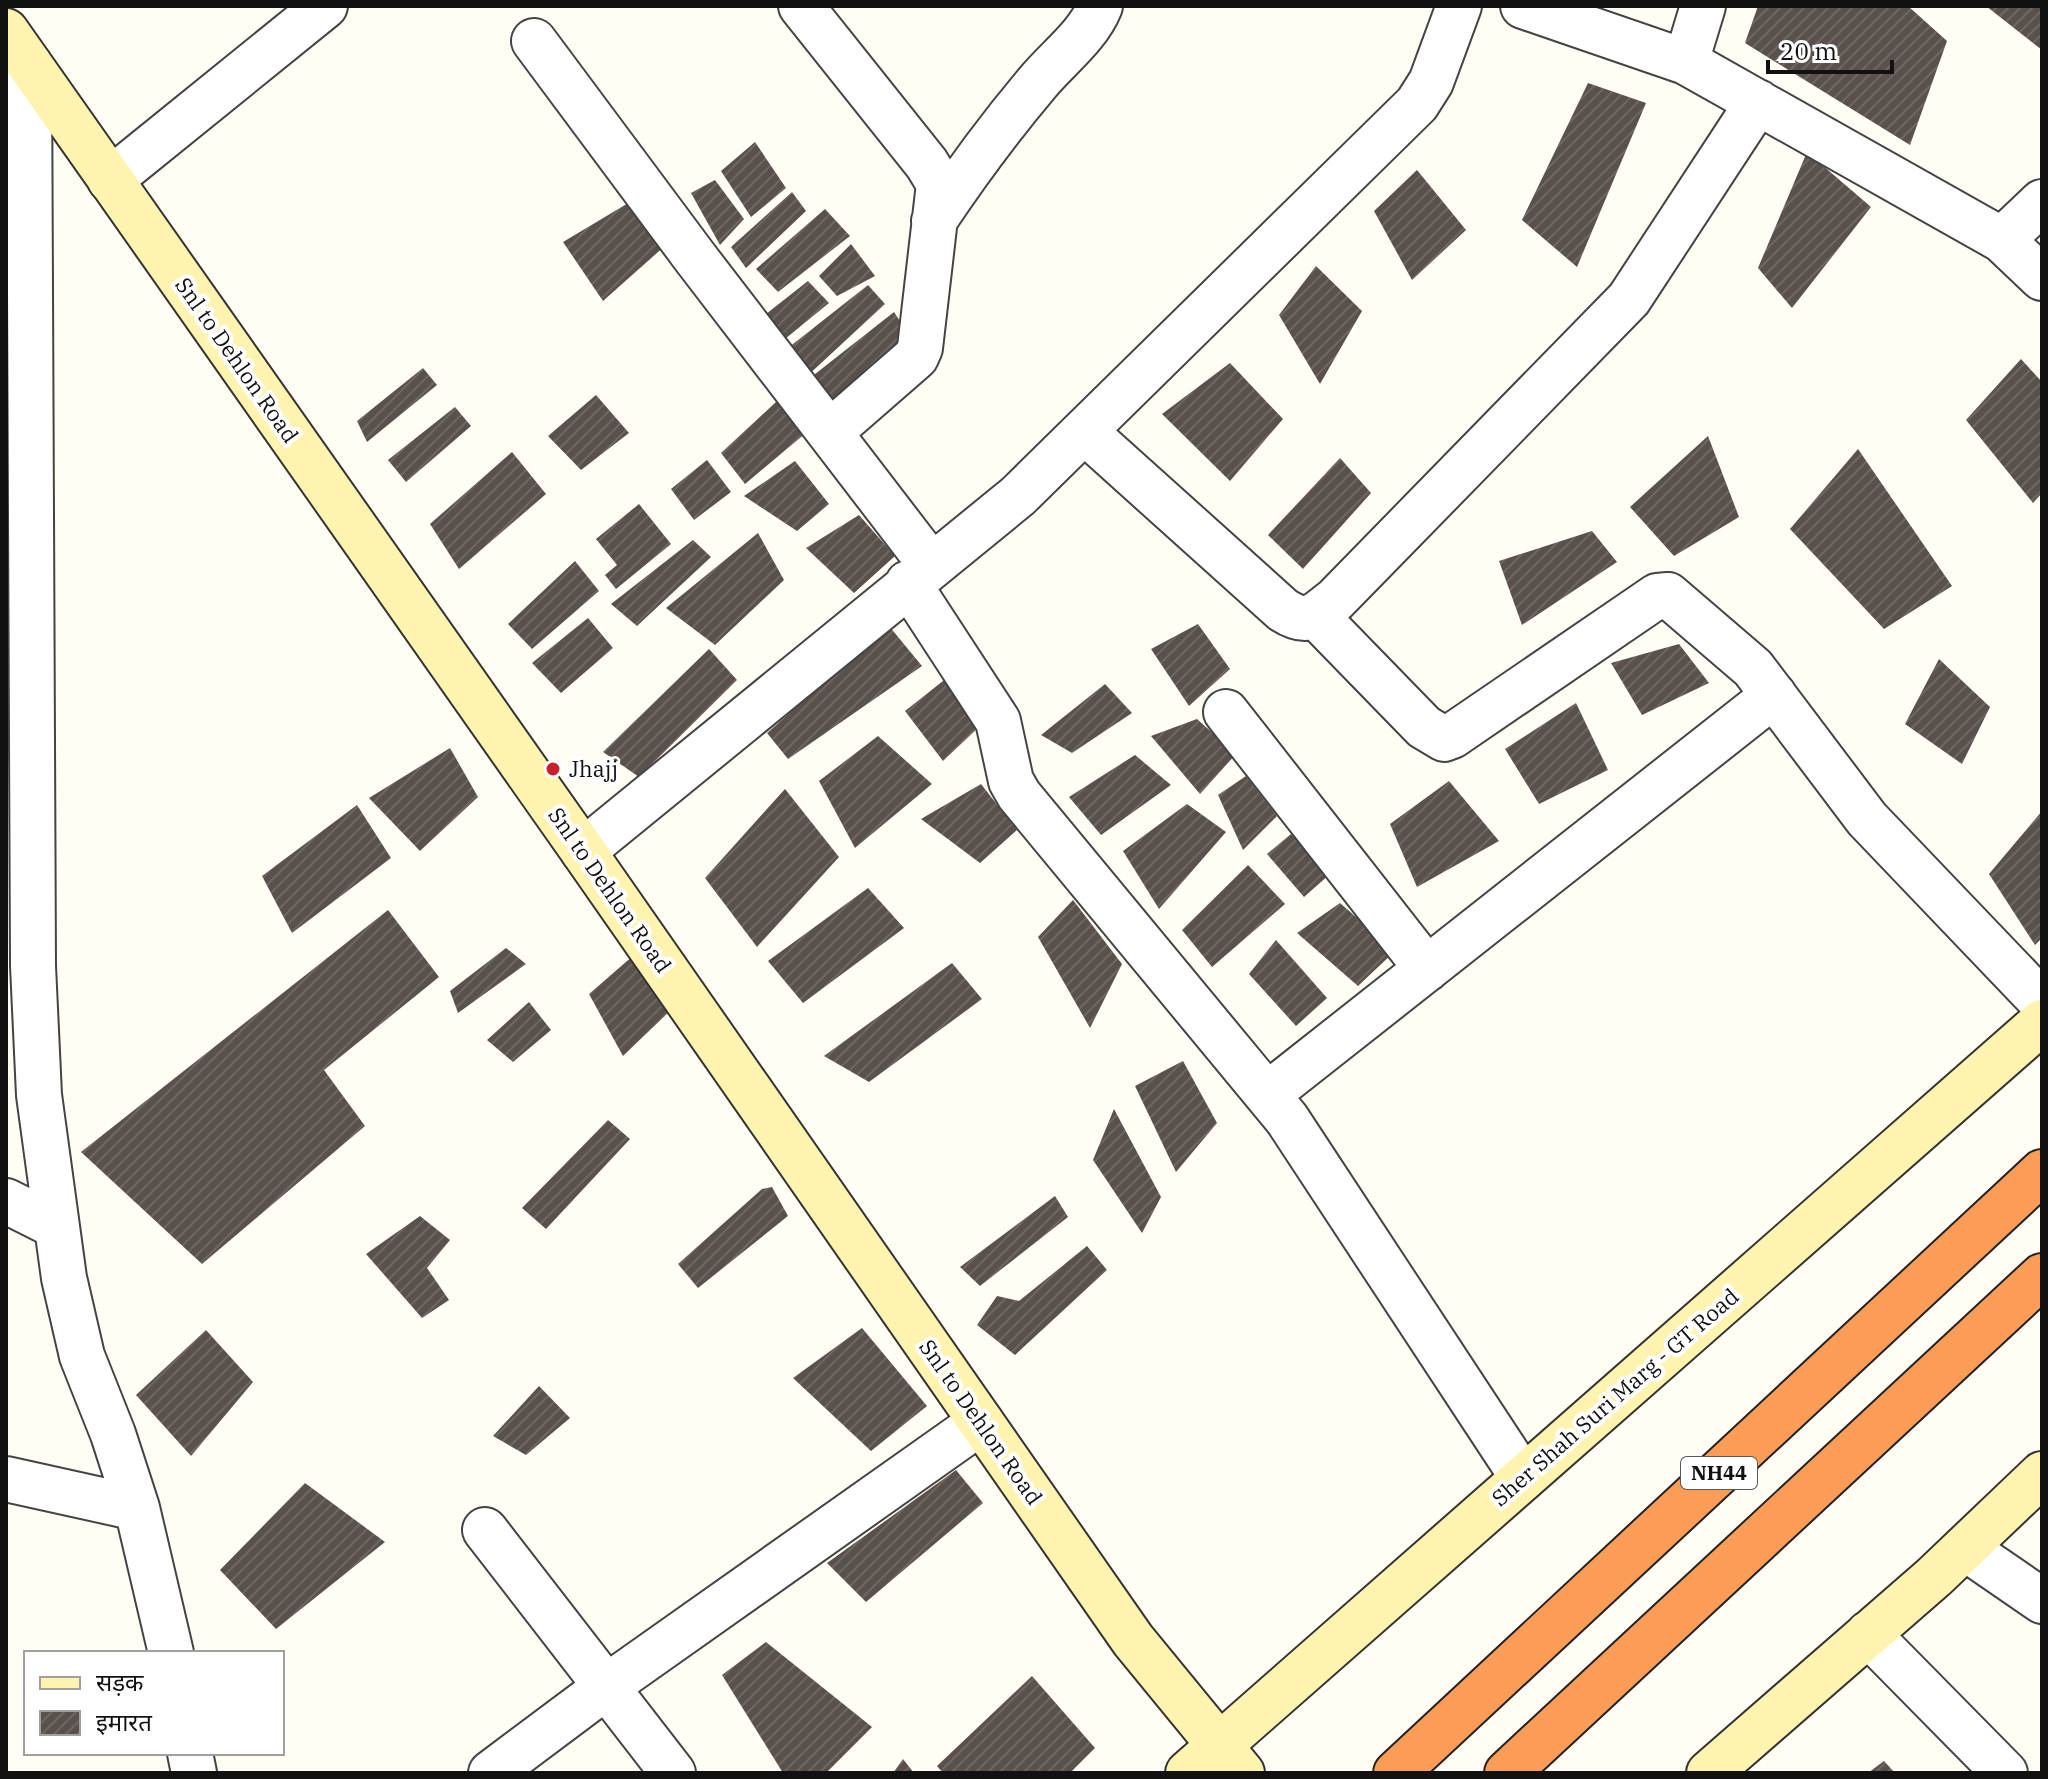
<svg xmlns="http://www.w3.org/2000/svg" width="2048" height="1779" font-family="'IBM Plex Serif','Noto Sans Devanagari',serif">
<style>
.building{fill:url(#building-hatch)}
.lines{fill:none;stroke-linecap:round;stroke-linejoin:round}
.street-casing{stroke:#444;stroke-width:48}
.secondary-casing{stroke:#333;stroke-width:48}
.highway-casing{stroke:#222;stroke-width:48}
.street{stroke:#fff;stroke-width:44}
.secondary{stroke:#fff4af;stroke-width:44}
.highway{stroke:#fb9d57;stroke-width:44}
.poi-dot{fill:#c9202d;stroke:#fff;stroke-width:3}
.labels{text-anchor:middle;stroke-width:8;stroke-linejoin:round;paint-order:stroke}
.shield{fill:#fff;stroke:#585858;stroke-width:2}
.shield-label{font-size:20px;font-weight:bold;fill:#111}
.street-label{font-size:22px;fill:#111;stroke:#fff}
.poi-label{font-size:22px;fill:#111;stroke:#fff;text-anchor:start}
</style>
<defs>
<pattern id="building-hatch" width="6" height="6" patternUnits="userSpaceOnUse" patternTransform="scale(2)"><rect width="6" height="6" fill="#5a514c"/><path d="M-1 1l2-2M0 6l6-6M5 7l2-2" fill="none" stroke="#6d6662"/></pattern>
</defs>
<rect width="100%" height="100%" fill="#fffdf4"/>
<path class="building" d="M 1758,6 L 1908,6 L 1947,41 L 1910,145 L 1745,43 Z
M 1986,6 L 2042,6 L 2042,50 Z
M 1588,83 L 1646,103 L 1577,267 L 1522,220 Z
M 755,142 L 786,188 L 751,217 L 721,171 Z
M 1807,152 L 1871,207 L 1792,308 L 1758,268 Z
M 1417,170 L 1466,230 L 1412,280 L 1374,211 Z
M 715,180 L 744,219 L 720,245 L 691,193 Z
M 792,192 L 806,211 L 746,268 L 731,247 Z
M 635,199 L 667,244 L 603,301 L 563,242 Z
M 825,209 L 850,236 L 778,292 L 756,269 Z
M 851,244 L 875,276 L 837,296 L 819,276 Z
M 1316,266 L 1362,311 L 1320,384 L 1279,315 Z
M 808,281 L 829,303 L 785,339 L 766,314 Z
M 868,285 L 885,304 L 805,378 L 788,348 Z
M 894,312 L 911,338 L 836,406 L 810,378 Z
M 2021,359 L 2042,382 L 2042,493 L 2033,503 L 1966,420 Z
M 1230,363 L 1283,419 L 1230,481 L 1162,414 Z
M 423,368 L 437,385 L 367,442 L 357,421 Z
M 790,389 L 813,427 L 745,484 L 721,453 Z
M 596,395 L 629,433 L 581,470 L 548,436 Z
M 455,407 L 471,426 L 406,482 L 388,460 Z
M 1708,436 L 1739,517 L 1674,556 L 1630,507 Z
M 1858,449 L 1952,586 L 1884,629 L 1790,529 Z
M 512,452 L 546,494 L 459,569 L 430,524 Z
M 1340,458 L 1371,493 L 1303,569 L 1268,535 Z
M 707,460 L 731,492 L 694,520 L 671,489 Z
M 795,461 L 829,504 L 797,531 L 744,496 Z
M 639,504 L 671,544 L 616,589 L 605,575 L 617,565 L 596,539 Z
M 859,515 L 895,556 L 854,593 L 806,548 Z
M 1592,531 L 1617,562 L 1522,625 L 1499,561 Z
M 758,533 L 784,580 L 715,645 L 666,608 Z
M 693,540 L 711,557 L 637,626 L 611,604 Z
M 575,561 L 599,591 L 532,649 L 508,624 Z
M 588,618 L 613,648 L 561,693 L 532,663 Z
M 1198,624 L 1230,669 L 1189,706 L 1151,649 Z
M 889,626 L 922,666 L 788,759 L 767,733 Z
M 1679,644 L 1709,683 L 1642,715 L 1611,663 Z
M 709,649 L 737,680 L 639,777 L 603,752 Z
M 1939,659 L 1990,707 L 1962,764 L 1905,724 Z
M 948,677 L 980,726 L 943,761 L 905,711 Z
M 1105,684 L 1132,713 L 1072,753 L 1041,735 Z
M 1576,703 L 1608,770 L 1539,804 L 1505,749 Z
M 1197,719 L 1236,754 L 1200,794 L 1151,736 Z
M 878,736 L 932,784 L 855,848 L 819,781 Z
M 450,748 L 478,797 L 420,851 L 369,798 Z
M 1135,755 L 1171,785 L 1101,835 L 1069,797 Z
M 1246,776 L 1277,816 L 1243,850 L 1218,795 Z
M 1449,781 L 1499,841 L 1417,887 L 1390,824 Z
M 981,784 L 1017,830 L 980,863 L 921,819 Z
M 785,789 L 839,857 L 757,947 L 705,878 Z
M 1187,804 L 1226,832 L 1159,909 L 1123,851 Z
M 357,805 L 391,858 L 292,933 L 262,876 Z
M 2042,811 L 2042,938 L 2035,945 L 1989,874 Z
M 1291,834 L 1330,874 L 1304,897 L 1267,854 Z
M 1248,865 L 1285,904 L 1212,967 L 1182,930 Z
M 868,888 L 904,928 L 803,1003 L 768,961 Z
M 1073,900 L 1122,964 L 1090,1028 L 1038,937 Z
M 1340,903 L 1395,951 L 1358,986 L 1297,933 Z
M 388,910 L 439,977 L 324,1070 L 365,1126 L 202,1264 L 81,1152 Z
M 1276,940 L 1327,998 L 1296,1026 L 1249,974 Z
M 506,948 L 526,964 L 458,1013 L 450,991 Z
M 634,955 L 670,1011 L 623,1056 L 589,994 Z
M 952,963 L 982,999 L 869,1082 L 824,1056 Z
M 529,1002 L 551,1030 L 513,1062 L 487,1040 Z
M 1183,1061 L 1217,1123 L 1176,1172 L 1135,1086 Z
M 1114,1109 L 1161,1197 L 1142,1233 L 1093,1160 Z
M 608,1120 L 630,1139 L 546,1229 L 522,1208 Z
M 772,1187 L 788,1216 L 698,1288 L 678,1264 L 762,1189 Z
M 1055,1196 L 1068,1217 L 980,1286 L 960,1267 Z
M 420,1216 L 450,1240 L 427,1268 L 449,1300 L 422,1318 L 366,1254 Z
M 1087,1246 L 1107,1270 L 1015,1355 L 977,1325 L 997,1296 L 1019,1301 Z
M 862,1328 L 927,1406 L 871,1451 L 793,1378 Z
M 206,1330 L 253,1382 L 191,1456 L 136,1395 Z
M 539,1386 L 570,1418 L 526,1455 L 493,1436 Z
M 956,1470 L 983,1503 L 866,1602 L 827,1563 Z
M 305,1483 L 385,1542 L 276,1629 L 220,1570 Z
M 766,1642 L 872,1727 L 826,1773 L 783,1773 L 722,1675 Z
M 1032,1676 L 1095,1748 L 1070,1773 L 943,1773 L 937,1766 Z
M 903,1759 L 914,1773 L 893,1773 Z
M 1884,1761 L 1895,1773 L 1868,1773 Z"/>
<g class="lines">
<g class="street-casing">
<path id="street" d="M 801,6 L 927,164 L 939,184 L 920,348 L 916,357 L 830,432
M 1523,6 L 1686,62 L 2002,240 L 2042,278
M 534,41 L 694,256 L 931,565
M 1686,62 L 1703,6
M 29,64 L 33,966 L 39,1095 L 64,1278 L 82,1356 L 113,1434 L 137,1508 L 171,1653
M 110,180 L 325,6
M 934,221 C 966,173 1000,127 1038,82 C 1058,58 1088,36 1100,6
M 2002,240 L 2042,202
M 1084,431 L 1283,610 C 1308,626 1314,616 1335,600 L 1629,299 L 1758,102
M 908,583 L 998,721 L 1011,781 L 1019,795 L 1287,1119 L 1523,1478
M 1316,616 L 1424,727 L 1444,739 L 1452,736 L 1657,596 L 1668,595 L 1753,668 L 1867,819 L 2042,1002
M 1226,712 L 1427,969
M 583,851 L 1018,496 L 1417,104 L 1431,82 L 1459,6
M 1268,1094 L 1774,695
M 6,1201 L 56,1226
M 6,1479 L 137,1508
M 485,1530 L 673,1773
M 1965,1548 L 2042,1601
M 1868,1634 L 2005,1773
M 190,1753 L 194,1773
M 491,1773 L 606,1687 L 981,1422"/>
</g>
<g class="secondary-casing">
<path id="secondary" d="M 6,31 L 583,851 L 1133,1640 L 1242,1773
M 1188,1773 L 2042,1022
M 1709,1773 L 1934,1577 L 2042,1474"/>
</g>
<g class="highway-casing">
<path id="highway" d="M 1396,1773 L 2042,1172
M 1507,1773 L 2042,1276"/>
</g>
<use href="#street" class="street"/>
<use href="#secondary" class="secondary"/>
<use href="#highway" class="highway"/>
</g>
<circle class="poi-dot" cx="553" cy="769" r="8"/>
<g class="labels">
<rect class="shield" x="1681" y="1457" width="76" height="32" rx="6"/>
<g class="shield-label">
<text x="1719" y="1480">NH44</text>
</g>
<g class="street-label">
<text transform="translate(237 360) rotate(55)" y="8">Snl to Dehlon Road</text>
<text transform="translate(610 890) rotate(55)" y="8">Snl to Dehlon Road</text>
<text transform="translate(1615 1397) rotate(-41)" y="8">Sher Shah Suri Marg - GT Road</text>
<text transform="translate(981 1422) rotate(55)" y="8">Snl to Dehlon Road</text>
</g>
<g class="poi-label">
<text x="569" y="777">Jhajj</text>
</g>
</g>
<rect width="2048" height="1779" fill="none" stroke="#111111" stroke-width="16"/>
<rect x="24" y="1651" width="260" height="104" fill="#ffffff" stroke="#a0a0a0" stroke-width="2"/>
<rect x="40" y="1677" width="40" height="12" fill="#fff4af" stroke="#a0a0a0" stroke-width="2"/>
<text x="96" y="1691" font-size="24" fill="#111111">सड़क</text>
<rect x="40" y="1711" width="40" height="24" fill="url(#building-hatch)" stroke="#a0a0a0" stroke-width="2"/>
<text x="96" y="1731" font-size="24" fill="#111111">इमारत</text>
<path d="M1768 60v12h124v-12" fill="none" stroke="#111111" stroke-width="4"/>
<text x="1780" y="60" font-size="24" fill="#111111" stroke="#ffffff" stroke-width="6" paint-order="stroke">20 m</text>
</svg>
